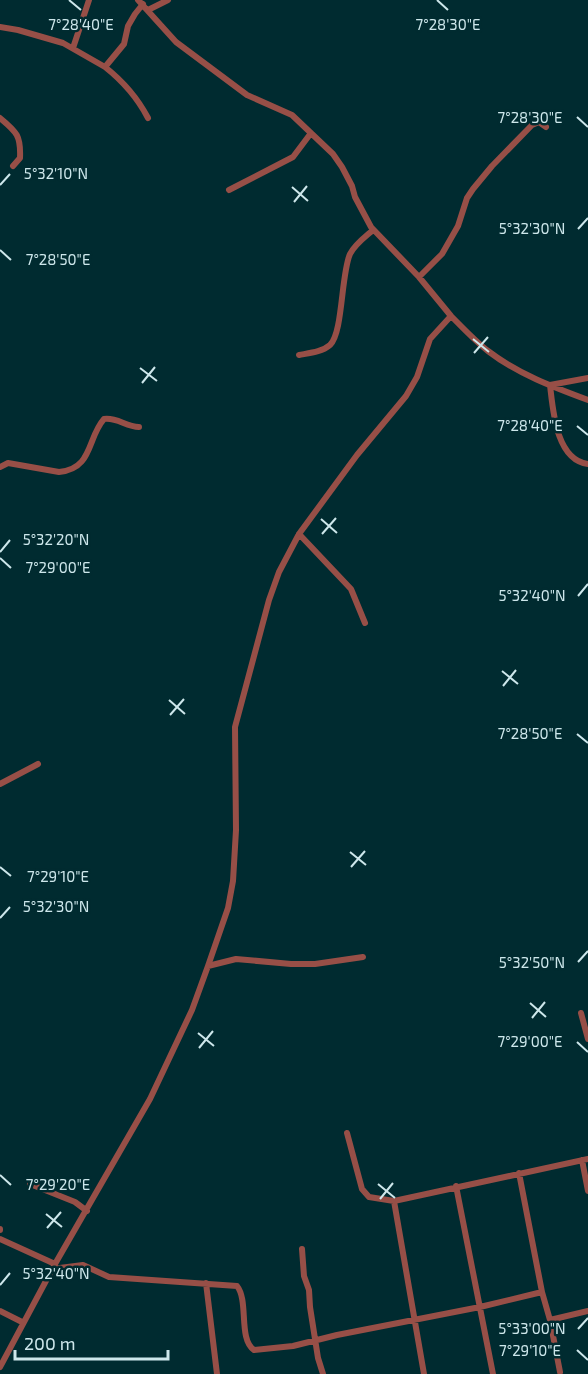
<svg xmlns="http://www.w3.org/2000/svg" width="588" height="1374" font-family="'Exo 2',sans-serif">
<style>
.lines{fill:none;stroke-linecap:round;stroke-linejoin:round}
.street{stroke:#974f47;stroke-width:6}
.ticks{fill:none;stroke:#cde7eb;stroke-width:2}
.ticks-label{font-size:15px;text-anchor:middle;fill:#cde7eb;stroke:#002b30;stroke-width:5;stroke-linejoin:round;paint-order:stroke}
</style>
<rect width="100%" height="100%" fill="#002b30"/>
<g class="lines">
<path class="street" d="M 138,0 L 176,42 L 247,95 L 292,115 L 333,154 L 342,167 L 352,186 L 355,197 L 371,227 L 419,277 L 451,316
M 148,10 L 168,0
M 0,27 L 18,30 L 63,43 L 105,67 L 124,44 L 128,26 L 135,14 L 143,4
M 73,48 L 89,0
M 105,67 C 124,82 137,97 148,118
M 0,118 C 17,132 21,136 20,158 L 13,166
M 229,190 L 293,157 L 311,133
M 419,277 L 442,254 L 458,226 L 467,198 L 473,189 L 492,166 L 532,125 L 539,122 L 546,127
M 299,355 C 310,353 322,352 330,345 C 343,333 341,274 350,254 C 355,244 365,237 373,230
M 550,385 C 553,410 556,460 588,464
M 550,385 L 588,378
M 0,467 L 8,463 L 59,472 C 93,469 87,438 104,419 C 117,417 126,427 139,427
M 299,534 L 351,589 L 365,623
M 0,784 L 38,764
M 208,966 L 236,959 L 291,964 L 315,964 L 363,957
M 581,1013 L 588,1039
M 347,1133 L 362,1189 L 369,1197 L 394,1201
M 582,1160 L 588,1191
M 519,1173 L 542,1292
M 30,1184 L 75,1202 L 87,1211
M 456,1186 L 493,1374
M 0,1230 L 0,1229
M 0,1239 L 55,1264
M 302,1249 L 304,1276 L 309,1290 L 310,1307 L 318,1358 L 323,1374
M 52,1269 L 83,1265 L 109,1277 L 237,1286 C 249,1301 238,1339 254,1350 L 293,1346 L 337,1335 L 480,1307 L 542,1292 L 550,1320 L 560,1372
M 206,1283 L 217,1374
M 0,1311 L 22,1322
M 550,1320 L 588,1311
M 0,1367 L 55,1264 L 150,1099 L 192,1010 L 208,966 L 228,908 L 233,881 L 236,830 L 235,727 L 269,600 L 279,572 L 299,534 L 357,455 L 406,396 L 417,377 L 430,339 L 451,316 C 463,328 475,341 488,351 C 518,374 553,387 588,400
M 424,1374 L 394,1201 L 588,1159"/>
</g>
<path class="ticks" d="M 69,0 L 81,10M 437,0 L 448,10M 577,117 L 588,127M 0,185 L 10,174M 292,187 L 308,201M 294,202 L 307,186M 578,229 L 588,218M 0,250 L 11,260M 473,339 L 489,352M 474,353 L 488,337M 140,368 L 157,381M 142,383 L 155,367M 577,426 L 588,435M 321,519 L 337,533M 322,534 L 336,518M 0,552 L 10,540M 0,558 L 11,568M 578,596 L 588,584M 502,671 L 518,684M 503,686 L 516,670M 169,700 L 185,714M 170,715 L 184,699M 577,734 L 588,743M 350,852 L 366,865M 0,867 L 11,876M 351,867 L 365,851M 0,918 L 10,907M 578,962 L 588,951M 530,1003 L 546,1017M 532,1018 L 545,1002M 198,1033 L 214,1046M 577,1042 L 588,1052M 199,1048 L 213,1031M 0,1175 L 11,1185M 378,1184 L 395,1198M 380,1199 L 393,1183M 46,1214 L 62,1227M 47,1228 L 61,1212M 0,1285 L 10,1273M 578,1329 L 588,1318M 577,1350 L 588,1360"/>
<g class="ticks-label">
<text x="448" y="30">7°28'30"E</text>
<text x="81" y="30">7°28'40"E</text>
<text x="530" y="123">7°28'30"E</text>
<text x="56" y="179">5°32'10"N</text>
<text x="532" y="234">5°32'30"N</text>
<text x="58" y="265">7°28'50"E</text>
<text x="530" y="431">7°28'40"E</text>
<text x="56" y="545">5°32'20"N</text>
<text x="58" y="573">7°29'00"E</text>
<text x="532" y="601">5°32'40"N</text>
<text x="530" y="739">7°28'50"E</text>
<text x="58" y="882">7°29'10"E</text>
<text x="56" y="912">5°32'30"N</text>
<text x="532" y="968">5°32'50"N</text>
<text x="530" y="1047">7°29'00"E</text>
<text x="58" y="1190">7°29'20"E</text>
<text x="56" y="1279">5°32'40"N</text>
<text x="532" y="1334">5°33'00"N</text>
<text x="530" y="1356">7°29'10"E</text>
</g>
<path d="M15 1350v9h153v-9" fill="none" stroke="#cde7eb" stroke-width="3"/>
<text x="24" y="1350" font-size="18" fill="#cde7eb" stroke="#002b30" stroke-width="4.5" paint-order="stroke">200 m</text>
</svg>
